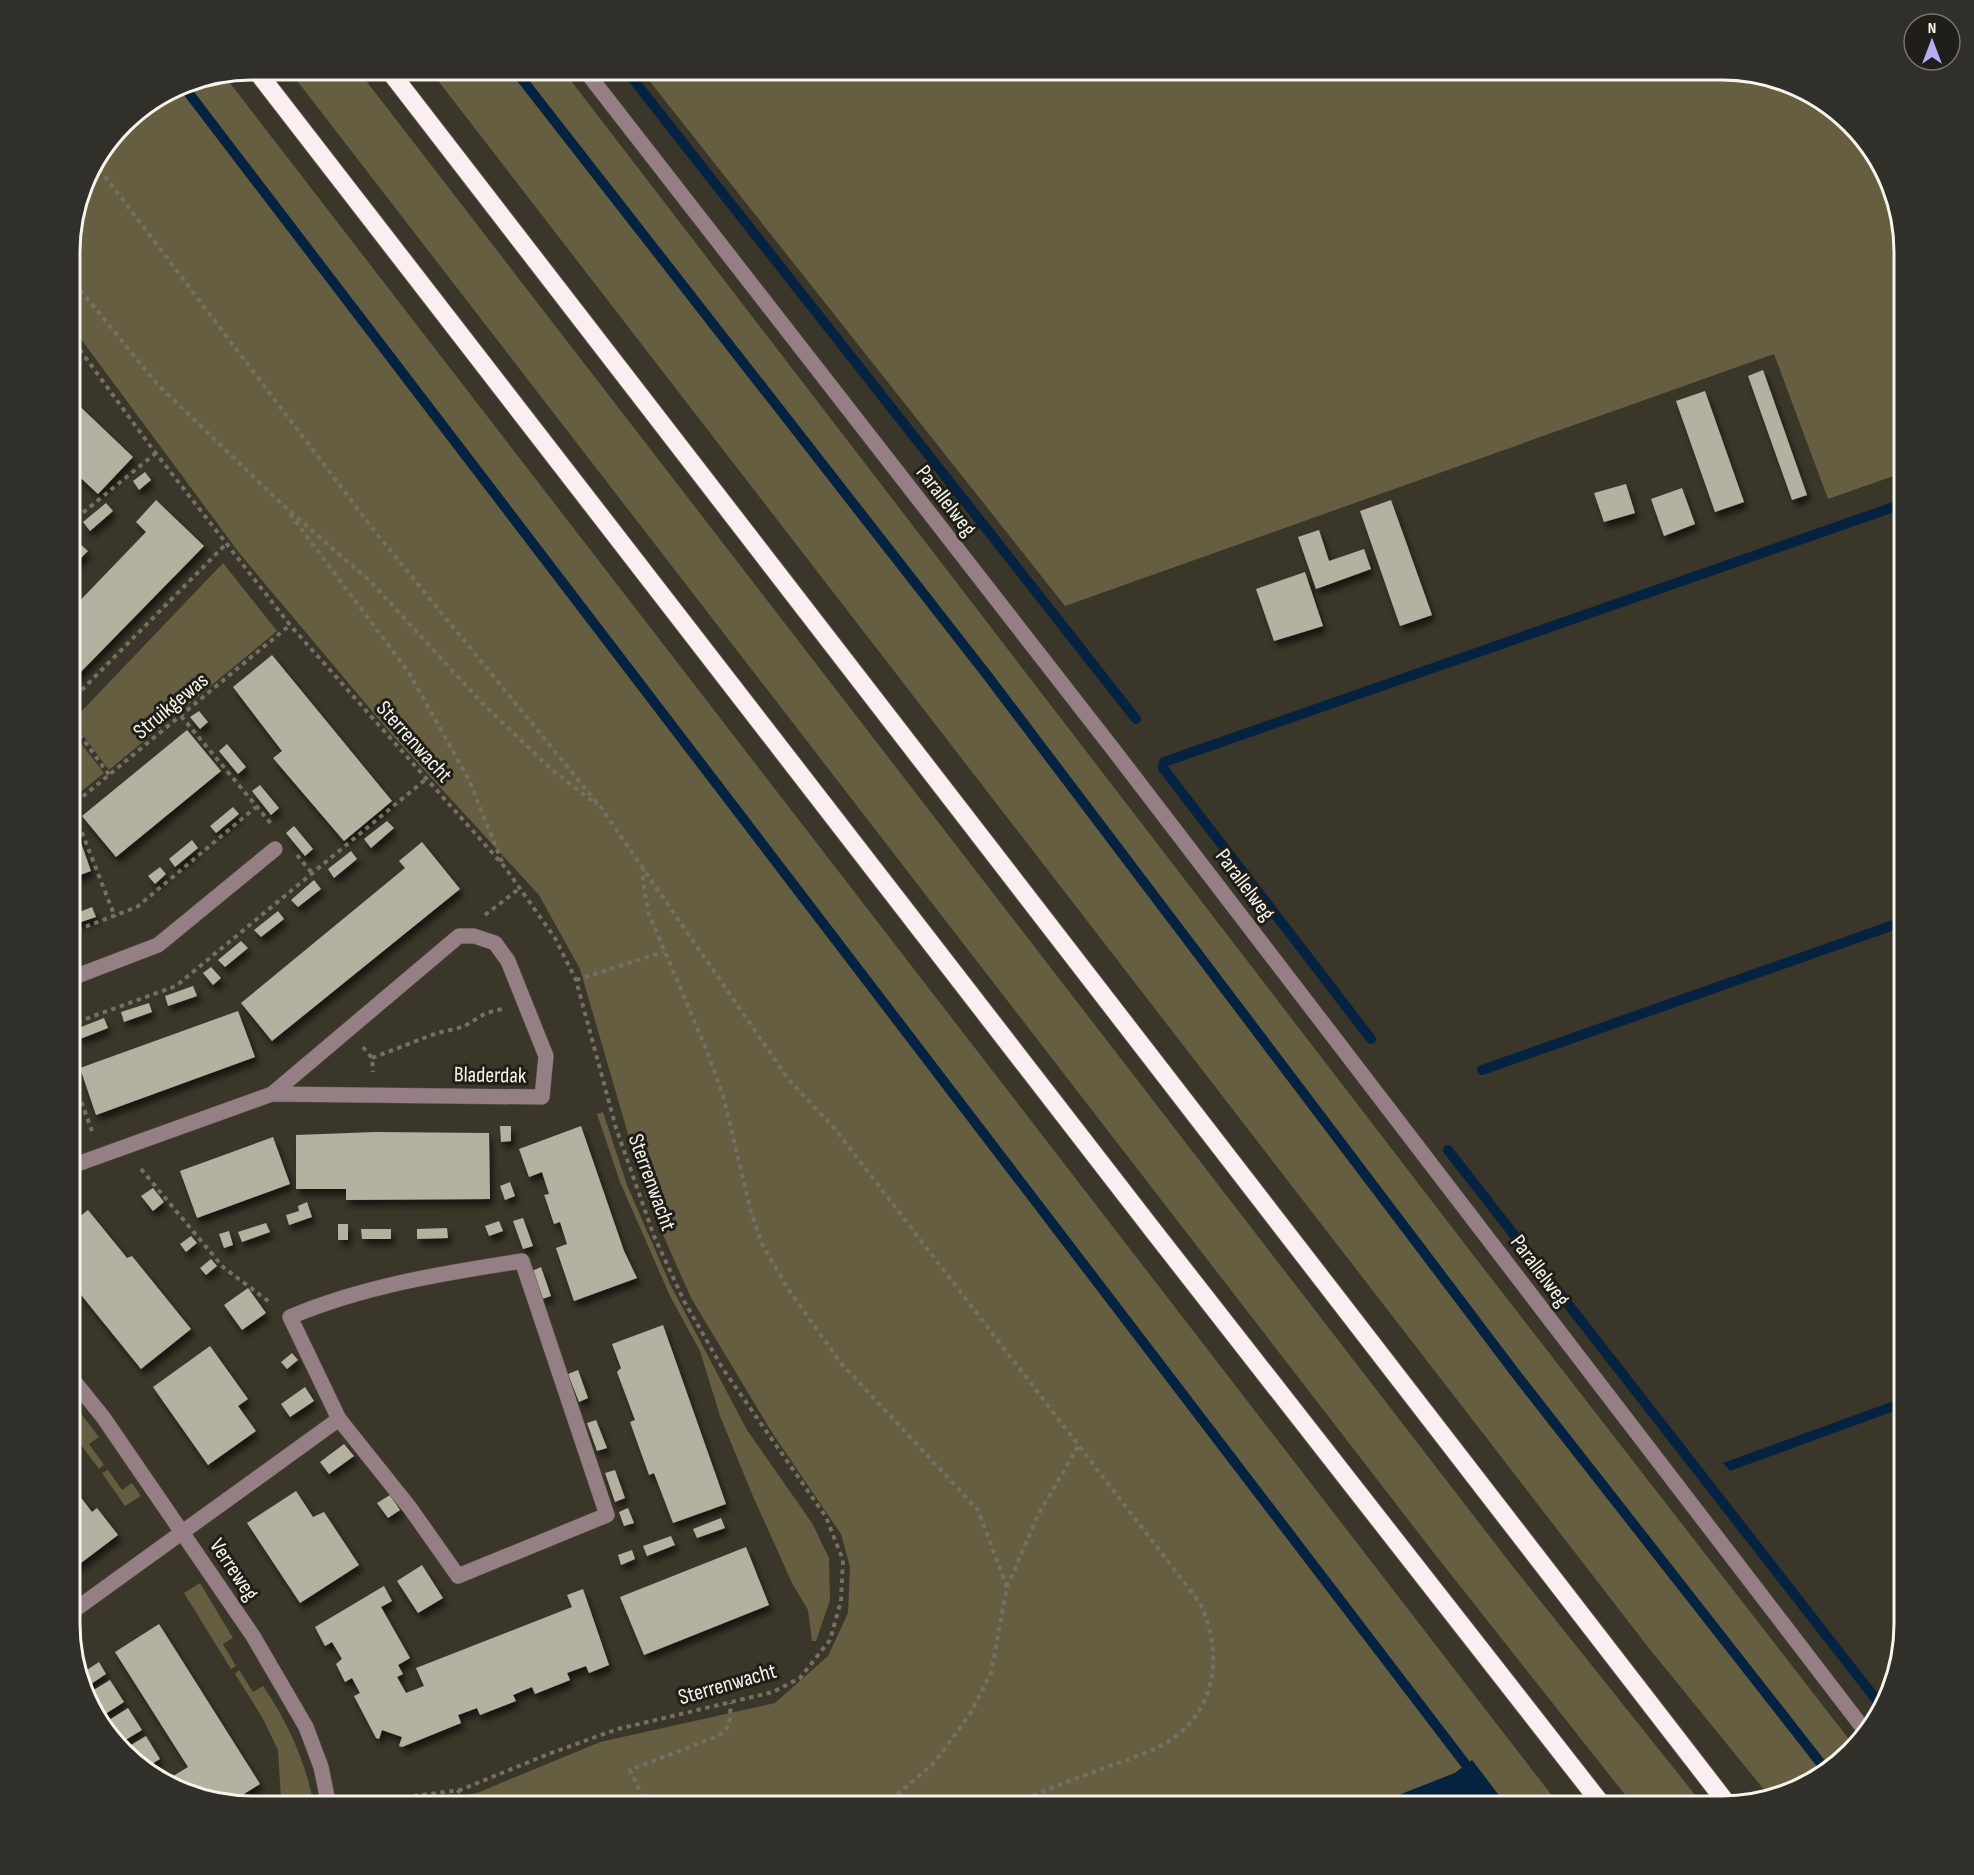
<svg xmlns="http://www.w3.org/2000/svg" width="1974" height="1875" font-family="'Sofia Sans Condensed',sans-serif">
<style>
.green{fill:#665e40}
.water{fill:#052341}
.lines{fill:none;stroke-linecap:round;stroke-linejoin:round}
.stream{stroke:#052341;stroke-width:10}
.building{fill:#b5b1a1;filter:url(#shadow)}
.minor-casing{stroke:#585448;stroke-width:16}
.highway-casing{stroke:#585448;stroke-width:20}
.path{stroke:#737064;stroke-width:4;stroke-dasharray:4.5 4.5;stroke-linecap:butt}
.minor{stroke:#957e84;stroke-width:15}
.highway{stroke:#faeef1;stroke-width:18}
.labels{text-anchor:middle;stroke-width:6;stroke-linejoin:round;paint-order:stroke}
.street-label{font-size:22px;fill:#f6f4eb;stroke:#201e18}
.rim{fill:none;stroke:#f6f4eb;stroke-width:3}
</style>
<defs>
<filter id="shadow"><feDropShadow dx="3.5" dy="6" stdDeviation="3" flood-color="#0009"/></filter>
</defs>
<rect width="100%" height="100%" fill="#3a3629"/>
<path class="green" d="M 288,69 L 357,69 L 1514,1568 L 1704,1806 L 1634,1806 L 1437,1557 Z
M 429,69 L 562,69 L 1474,1256 L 1855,1747 L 1851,1753 L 1793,1792 L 1770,1797 L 1648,1647 Z
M 640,69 L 1734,69 L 1803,88 L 1852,123 L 1891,181 L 1905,240 L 1905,472 L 1828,499 L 1774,354 L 1065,606 Z
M 223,74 L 1560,1806 L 1507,1806 L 1472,1760 L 1455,1773 L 1371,1806 L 400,1806 L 477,1793 L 600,1742 L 775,1703 L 828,1656 L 848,1613 L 850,1567 L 841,1534 L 771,1431 L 691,1298 L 646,1196 L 580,969 L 539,895 L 393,736 L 240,554 L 69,323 L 69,239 L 88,171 L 131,114 L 182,83 Z
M 223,563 L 277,631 L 109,770 L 71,719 L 76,717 Z
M 69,728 L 104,773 L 69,801 Z
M 603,1112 L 627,1185 L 670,1284 L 747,1430 L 812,1523 L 829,1558 L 830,1600 L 816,1641 L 812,1641 L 808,1610 L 792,1583 L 752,1494 L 720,1416 L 700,1351 L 670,1296 L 620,1182 L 597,1114 Z
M 69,1398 L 99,1437 L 89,1444 L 104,1465 L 99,1469 L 69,1429 Z
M 108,1470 L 122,1490 L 132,1483 L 141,1496 L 125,1506 L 102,1473 Z
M 200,1583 L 233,1638 L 223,1644 L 236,1666 L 231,1669 L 184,1593 Z
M 239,1670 L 253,1692 L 263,1686 C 287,1721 304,1758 313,1800 L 287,1803 L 281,1799 L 278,1750 L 262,1717 L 235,1674 Z"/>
<path class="water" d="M 1905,1397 L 1905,1407 L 1730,1471 L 1723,1463 Z
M 1472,1760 L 1507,1806 L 1371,1806 L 1455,1773 Z"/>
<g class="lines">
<path class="stream" d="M 514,69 L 987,675 L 1519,1378 L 1826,1770
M 625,69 L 1136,719
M 181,83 L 1473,1774
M 1371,1039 L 1163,768 L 1164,762 L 1905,503
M 1482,1070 L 1905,921
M 1448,1150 L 1882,1707"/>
</g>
<path class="building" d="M 1763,370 L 1807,495 L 1792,500 L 1748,376 Z
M 1705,391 L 1744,502 L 1715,512 L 1676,401 Z
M 69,396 L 133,457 L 98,494 L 69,467 Z
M 145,472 L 151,480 L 139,490 L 133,481 Z
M 1626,484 L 1635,513 L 1604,522 L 1594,493 Z
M 1682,488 L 1695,524 L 1664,536 L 1651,499 Z
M 156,500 L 204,546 L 69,684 L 69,612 L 146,532 L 136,522 Z
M 1391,500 L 1432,615 L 1400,626 L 1360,511 Z
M 106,503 L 113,511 L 90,531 L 83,522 Z
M 1319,530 L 1329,561 L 1364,549 L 1371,569 L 1316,589 L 1298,537 Z
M 80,544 L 88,551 L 69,570 L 69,555 Z
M 1305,572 L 1323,626 L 1274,641 L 1256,589 Z
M 272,655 L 392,801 L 344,841 L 273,758 L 282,751 L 233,687 Z
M 199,711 L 208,722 L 200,729 L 190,717 Z
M 187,730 L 221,771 L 116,857 L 82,816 Z
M 227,744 L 246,767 L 238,774 L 219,751 Z
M 260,785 L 279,808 L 271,815 L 252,791 Z
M 233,807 L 239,814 L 216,833 L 210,826 Z
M 73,820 L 91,871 L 69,879 L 69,821 Z
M 387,821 L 394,828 L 371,848 L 364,839 Z
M 294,826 L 313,849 L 305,856 L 286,833 Z
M 192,840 L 198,848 L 175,867 L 169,859 Z
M 422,842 L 460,889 L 272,1041 L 241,1003 L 405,868 L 399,861 Z
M 351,851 L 357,859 L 334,878 L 328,869 Z
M 160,867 L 166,874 L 155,884 L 148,876 Z
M 314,880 L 321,889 L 298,907 L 291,900 Z
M 92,907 L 96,917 L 69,926 L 69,916 Z
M 278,911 L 284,919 L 261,937 L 254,930 Z
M 241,941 L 248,948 L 225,967 L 218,960 Z
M 211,967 L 221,978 L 213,985 L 203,973 Z
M 193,986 L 197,996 L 168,1006 L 165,996 Z
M 149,1003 L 152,1012 L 124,1022 L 121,1012 Z
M 238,1011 L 255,1057 L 96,1115 L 80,1068 Z
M 104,1018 L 108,1028 L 80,1039 L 76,1029 Z
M 500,1126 L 511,1126 L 511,1141 L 501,1142 Z
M 581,1126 L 624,1251 L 637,1278 L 574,1301 L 556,1248 L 567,1244 L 560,1222 L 554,1224 L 545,1197 L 544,1195 L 549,1194 L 542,1172 L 529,1177 L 519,1149 Z
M 375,1132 L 489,1133 L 490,1199 L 346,1200 L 346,1189 L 296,1189 L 296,1135 Z
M 273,1137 L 290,1184 L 197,1218 L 180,1171 Z
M 510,1182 L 515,1196 L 505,1200 L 500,1186 Z
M 153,1188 L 164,1202 L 153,1211 L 141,1196 Z
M 307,1202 L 312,1217 L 289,1225 L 286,1215 L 299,1211 L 298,1206 Z
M 88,1210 L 127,1258 L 132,1256 L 191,1329 L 141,1369 L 69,1280 L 69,1225 Z
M 523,1218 L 533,1246 L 523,1249 L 513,1221 Z
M 499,1221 L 503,1231 L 489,1236 L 485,1226 Z
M 266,1223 L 270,1232 L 242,1242 L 238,1232 Z
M 338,1224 L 348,1224 L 348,1240 L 338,1240 Z
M 447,1228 L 448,1238 L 417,1239 L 417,1229 Z
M 361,1229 L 391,1229 L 391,1239 L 362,1239 Z
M 229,1231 L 233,1245 L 224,1248 L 219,1234 Z
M 191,1236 L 197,1243 L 186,1252 L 180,1244 Z
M 211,1259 L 217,1266 L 206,1275 L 200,1268 Z
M 541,1267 L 551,1296 L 542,1299 L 532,1271 Z
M 248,1288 L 266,1313 L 242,1330 L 224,1305 Z
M 663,1325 L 726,1504 L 673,1523 L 654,1473 L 649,1475 L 630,1422 L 635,1420 L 617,1372 L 621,1368 L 612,1344 Z
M 210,1346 L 248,1399 L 238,1406 L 256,1431 L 208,1465 L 153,1387 Z
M 292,1353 L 298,1360 L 287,1369 L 281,1362 Z
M 578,1370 L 588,1398 L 579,1402 L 568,1374 Z
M 305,1387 L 314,1401 L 290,1417 L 281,1404 Z
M 596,1420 L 607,1448 L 597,1451 L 587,1423 Z
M 344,1444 L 354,1456 L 329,1474 L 320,1462 Z
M 615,1470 L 625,1498 L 615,1502 L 605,1473 Z
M 69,1482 L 92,1512 L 97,1508 L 118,1535 L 69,1572 Z
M 296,1491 L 313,1517 L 324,1512 L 359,1565 L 300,1603 L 247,1523 Z
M 390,1495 L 400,1510 L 388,1518 L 377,1503 Z
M 628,1508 L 634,1523 L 624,1526 L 619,1512 Z
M 721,1518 L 725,1528 L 697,1538 L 693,1529 Z
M 671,1536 L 675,1545 L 647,1556 L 643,1546 Z
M 746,1547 L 769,1605 L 644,1655 L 620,1597 Z
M 632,1550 L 635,1559 L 621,1565 L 618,1555 Z
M 422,1565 L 443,1598 L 418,1613 L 397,1581 Z
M 384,1586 L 392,1601 L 381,1607 L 410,1658 L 398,1665 L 403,1674 L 397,1677 L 406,1693 L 424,1686 L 416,1668 L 572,1607 L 567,1595 L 583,1589 L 609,1665 L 589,1673 L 586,1666 L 567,1673 L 570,1680 L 535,1694 L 532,1687 L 513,1695 L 516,1701 L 480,1715 L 477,1708 L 458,1715 L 461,1723 L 402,1747 L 399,1746 L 402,1737 L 382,1730 L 379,1739 L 376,1738 L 354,1696 L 360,1693 L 352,1678 L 345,1682 L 336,1664 L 342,1659 L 332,1642 L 325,1646 L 315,1627 Z
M 159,1624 L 260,1784 L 231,1802 L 181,1792 L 165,1781 L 188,1767 L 115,1652 Z
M 99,1662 L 106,1674 L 82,1690 L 79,1675 Z
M 110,1680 L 124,1702 L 99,1718 L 84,1696 Z
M 128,1708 L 142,1730 L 117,1745 L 103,1724 Z
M 146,1736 L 160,1759 L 145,1768 L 121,1751 Z"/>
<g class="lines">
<g class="minor-casing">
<path id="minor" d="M 584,69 L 1116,753 L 1866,1732
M 69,979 L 158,945 L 275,849
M 69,1167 L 272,1094 L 459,936 L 474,936 L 495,943 L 508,961 L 546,1056 L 542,1097 L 272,1094
M 522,1261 L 607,1515 L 458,1576 L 410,1508 L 339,1419 L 290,1317 C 363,1286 444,1273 522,1261 Z
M 69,1375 L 103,1417 L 253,1636 L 306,1727 L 321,1767 L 329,1806
M 69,1614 L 339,1419"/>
</g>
<g class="highway-casing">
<path id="highway" d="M 255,69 L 1152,1229 L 1603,1806
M 388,69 L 1729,1806"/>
</g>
<path class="path" d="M 94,162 L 376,533 L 602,809 L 789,1080 L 835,1129 L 1200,1603 C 1221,1647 1219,1700 1179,1734 C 1160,1749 1135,1757 1112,1765 C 1078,1778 1043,1790 1009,1806
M 69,276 L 157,384 L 284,506 L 371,582 L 482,703 L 551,769 L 597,805
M 69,335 L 151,447 L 290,625 L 504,866 L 555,938 L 576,980 L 616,1128 L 654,1236 L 684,1301 L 723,1369 L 826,1517 L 843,1560 L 841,1601 L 830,1640 L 800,1678 L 773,1692 L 618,1729 L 551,1753 L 460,1790 L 353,1804
M 290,514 L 408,671 L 469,780 L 502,862
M 69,524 L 156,453
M 69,544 L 75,539 L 69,534
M 69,703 L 227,543
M 181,716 L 273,826
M 69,720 L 110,776
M 72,807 L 115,917
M 69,808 L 290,625
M 297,855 L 312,873
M 643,867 L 643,883 L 649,914 L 707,1051 L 724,1099 L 751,1212 L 762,1244 L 788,1289 L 840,1362 L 978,1510 L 1007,1587 L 991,1673 L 970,1714 L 935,1762 L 884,1806
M 485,915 L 520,888
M 69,933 L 137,907 L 256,807
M 576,980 L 663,952
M 69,1025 L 176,986 L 426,779
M 363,1047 L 372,1058 L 373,1072
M 372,1058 L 437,1033 L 463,1027 L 486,1013 L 502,1009
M 69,1068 L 92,1131
M 141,1169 L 223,1267 L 272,1304
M 1007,1587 L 1039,1513 L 1078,1447
M 287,1806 L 306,1804
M 445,1806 L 460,1790
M 647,1806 L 630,1770 L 718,1736 L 729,1726 L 731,1703"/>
<use href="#minor" class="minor"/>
<use href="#highway" class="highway"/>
</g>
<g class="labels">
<g class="street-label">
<text transform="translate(947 500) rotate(52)" y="8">Parallelweg</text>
<text transform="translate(170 705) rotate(-40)" y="8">Struikgewas</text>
<text transform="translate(415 741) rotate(48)" y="8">Sterrenwacht</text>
<text transform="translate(1246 884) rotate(53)" y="8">Parallelweg</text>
<text transform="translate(490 1074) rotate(1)" y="8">Bladerdak</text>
<text transform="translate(653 1182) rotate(70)" y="8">Sterrenwacht</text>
<text transform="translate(1541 1270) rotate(53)" y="8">Parallelweg</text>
<text transform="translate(235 1569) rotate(56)" y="8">Verreweg</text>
<text transform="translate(727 1683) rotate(-16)" y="8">Sterrenwacht</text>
</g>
</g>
<path d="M0 0H1974V1875H0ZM252 80H1722A172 172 0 0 1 1894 252V1624A172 172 0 0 1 1722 1796H252A172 172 0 0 1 80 1624V252A172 172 0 0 1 252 80Z" fill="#312f29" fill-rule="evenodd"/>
<path class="rim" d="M252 80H1722A172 172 0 0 1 1894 252V1624A172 172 0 0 1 1722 1796H252A172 172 0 0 1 80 1624V252A172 172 0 0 1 252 80Z"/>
<g transform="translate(1932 42)"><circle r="28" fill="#201e18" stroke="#76746c" stroke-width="1.5"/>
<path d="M0-4.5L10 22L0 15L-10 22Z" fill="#b8abf7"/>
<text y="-9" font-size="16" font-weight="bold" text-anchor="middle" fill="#f6f4eb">N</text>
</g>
</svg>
